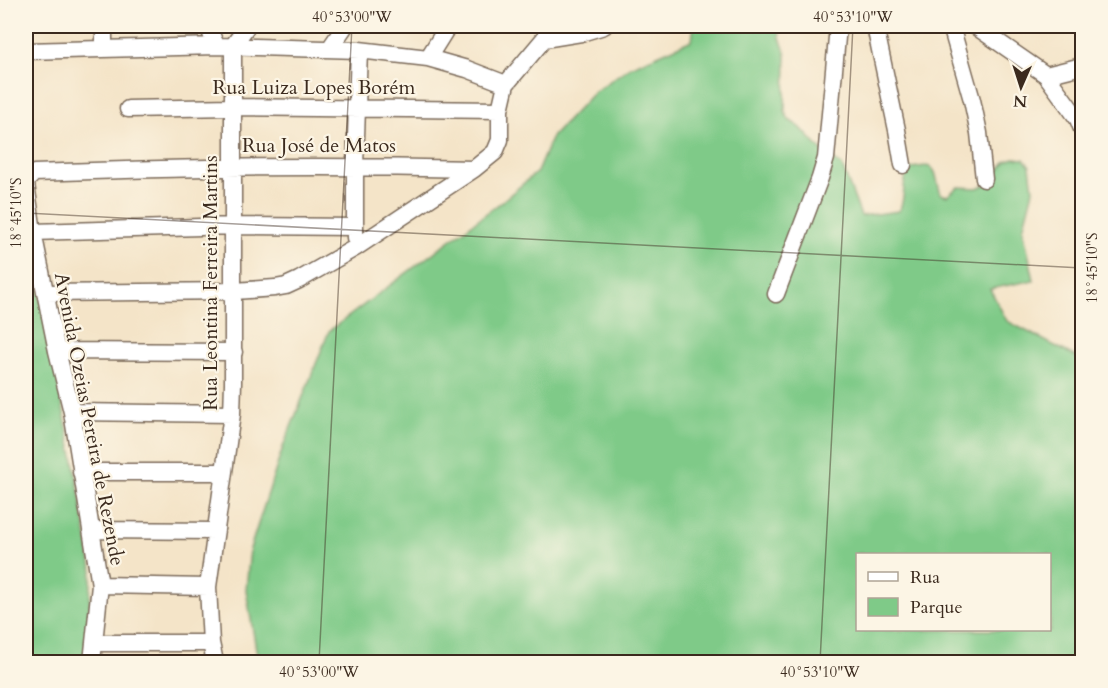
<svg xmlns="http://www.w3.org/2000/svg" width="1108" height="688" font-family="Cardo,serif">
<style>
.green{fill:#7fca88;stroke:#5d7a53;stroke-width:1.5;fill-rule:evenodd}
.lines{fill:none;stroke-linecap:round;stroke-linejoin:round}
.minor-casing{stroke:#7c6b5a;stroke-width:19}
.minor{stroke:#fff;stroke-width:16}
.ticks{fill:none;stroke:#3b2a1e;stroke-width:1.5;stroke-opacity:0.45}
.labels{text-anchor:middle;stroke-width:4.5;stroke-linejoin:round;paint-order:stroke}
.street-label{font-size:20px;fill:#3b2a1e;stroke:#fcf5e5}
.neatline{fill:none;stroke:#3b2a1e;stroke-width:2}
.ticks-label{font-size:15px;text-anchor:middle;fill:#3b2a1e}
</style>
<rect width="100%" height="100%" fill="#fcf5e5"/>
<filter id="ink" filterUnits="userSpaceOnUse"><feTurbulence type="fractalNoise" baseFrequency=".0167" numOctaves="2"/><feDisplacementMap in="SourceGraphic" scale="12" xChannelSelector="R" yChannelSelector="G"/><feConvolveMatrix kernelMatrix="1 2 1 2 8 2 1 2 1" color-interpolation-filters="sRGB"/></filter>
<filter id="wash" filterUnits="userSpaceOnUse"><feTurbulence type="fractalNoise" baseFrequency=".008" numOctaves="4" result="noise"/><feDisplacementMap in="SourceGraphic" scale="24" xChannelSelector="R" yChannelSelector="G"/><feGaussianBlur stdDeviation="1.35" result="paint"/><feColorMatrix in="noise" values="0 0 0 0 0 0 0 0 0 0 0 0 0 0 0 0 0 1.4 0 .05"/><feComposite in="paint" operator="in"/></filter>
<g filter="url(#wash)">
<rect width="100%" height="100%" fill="#f4e4c8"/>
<path class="green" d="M 694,26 L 779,26 C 778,42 784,43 786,56 L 785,112 L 789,120 L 800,127 L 821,150 L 842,166 L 861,216 L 899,211 C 907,197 900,183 910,169 C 941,160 933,174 941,194 L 947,196 L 958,187 L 977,188 L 987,184 L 1006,161 L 1014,158 L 1024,159 L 1030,166 L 1033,190 L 1023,229 L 1034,280 L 990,289 L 1007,321 L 1082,360 L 1082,662 L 260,662 L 258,661 L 246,590 L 250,549 L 283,447 L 329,331 L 500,203 L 537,172 L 552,137 L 594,92 L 630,67 L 692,40 ZM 858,554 L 1050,554 L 1050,630 L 858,630 Z
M 26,228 L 74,461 L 92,569 L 86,653 C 75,666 42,662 26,662 Z"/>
</g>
<g filter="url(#ink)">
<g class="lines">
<g class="minor-casing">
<path id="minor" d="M 104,26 L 104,48
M 208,26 L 216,46
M 875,26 L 897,130 L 903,165
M 951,26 L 972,100 L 979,133 L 984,179
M 975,26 L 1046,75 L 1078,119 L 1082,129
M 544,39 L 581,33 L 604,26
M 330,48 L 345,26
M 26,51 L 216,46 L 359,50 L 428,58 L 467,69 L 506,84
M 428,58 L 448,26
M 1046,75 L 1082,66
M 128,109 L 232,107 L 500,110
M 33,232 L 234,226 L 355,227
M 355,238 L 355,166 L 359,50
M 46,293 L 235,291 L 275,288 L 286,286 L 299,280 L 355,248 L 474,169 L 495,152 L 500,140 L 500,110 L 506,84 L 544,39 L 551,26
M 776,294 L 820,178 L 826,158 L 838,26
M 57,351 L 234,352
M 72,412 L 232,414
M 81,472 L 223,472
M 92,530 L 216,531
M 100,585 L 208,587
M 94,643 L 211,643
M 92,662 L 100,585 L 72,412 L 57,351 L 33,232 L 26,184 L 28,179 L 34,173 C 181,167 327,165 474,169
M 215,662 L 211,643 L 208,587 L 232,414 L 233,383 L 233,46 L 247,26"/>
</g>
<use href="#minor" class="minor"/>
</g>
</g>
<path class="ticks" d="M 26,213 L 1082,268M 319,662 L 352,26M 820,662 L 853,26"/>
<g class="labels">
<g class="street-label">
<text x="314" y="94">Rua Luiza Lopes Borém</text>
<text x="319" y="152">Rua José de Matos</text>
<text transform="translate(210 283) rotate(-90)" y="7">Rua Leontina Ferreira Martins</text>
<text transform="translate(90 419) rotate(79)" y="7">Avenida Ozeias Pereira de Rezende</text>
</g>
</g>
<rect width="1108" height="688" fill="none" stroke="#fcf5e5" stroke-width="66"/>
<rect x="856" y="553" width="195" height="78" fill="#fcf5e5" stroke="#afa495" stroke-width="1.5"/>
<rect x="868" y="572" width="30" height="9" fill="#ffffff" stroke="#afa495" stroke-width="1.5"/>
<text x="910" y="583" font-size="18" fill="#3b2a1e">Rua</text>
<rect x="868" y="598" width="30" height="18" fill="#7fca88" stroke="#afa495" stroke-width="1.5"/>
<text x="910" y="613" font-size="18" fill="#3b2a1e">Parque</text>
<g transform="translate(1021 87) rotate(183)" stroke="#fcf5e5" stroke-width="4.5" paint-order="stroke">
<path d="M0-4.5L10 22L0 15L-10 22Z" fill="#3b2a1e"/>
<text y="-9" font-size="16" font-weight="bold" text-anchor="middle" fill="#3b2a1e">N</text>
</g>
<rect x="33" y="33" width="1042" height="622" class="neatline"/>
<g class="ticks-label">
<text x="352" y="22">40°53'00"W</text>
<text x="853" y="22">40°53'10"W</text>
<text transform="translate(16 213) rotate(-90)" y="5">18°45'10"S</text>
<text transform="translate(1092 268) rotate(-90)" y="5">18°45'10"S</text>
<text x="319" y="677">40°53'00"W</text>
<text x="820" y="677">40°53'10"W</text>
</g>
</svg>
